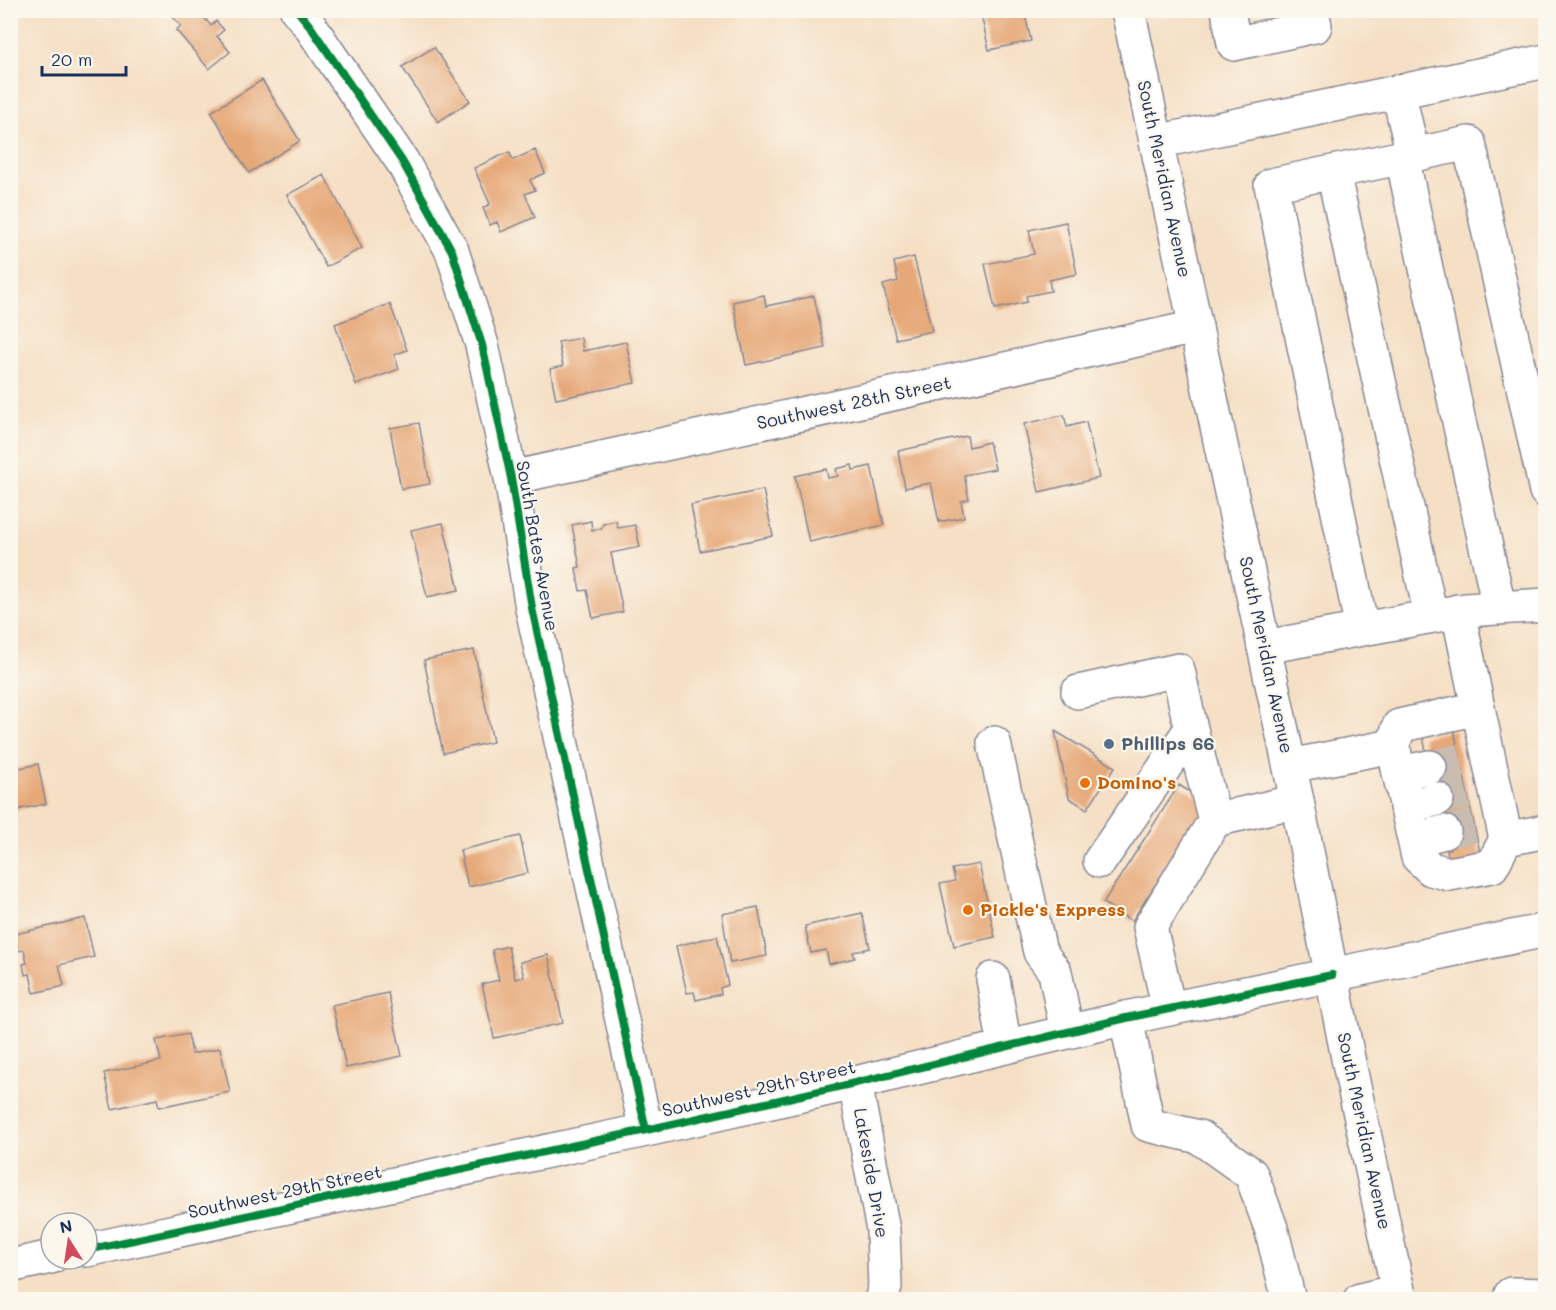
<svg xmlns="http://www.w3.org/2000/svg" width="1556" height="1310" font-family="Mali,sans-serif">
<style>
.building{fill:#e6a878}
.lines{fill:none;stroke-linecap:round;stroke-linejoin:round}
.minor-tunnel{stroke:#c9bcb0;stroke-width:33;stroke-dasharray:33 16;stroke-linecap:butt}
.minor-casing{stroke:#888792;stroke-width:36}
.major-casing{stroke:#888792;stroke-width:36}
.minor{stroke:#fff;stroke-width:33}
.major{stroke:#fff;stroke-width:33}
.cycleway-casing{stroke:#fbf7ec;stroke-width:11}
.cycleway{stroke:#00873e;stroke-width:8}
.service-dot{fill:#5c6f8a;stroke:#fbf7ec;stroke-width:2}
.food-dot{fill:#e8710a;stroke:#fbf7ec;stroke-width:2}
.labels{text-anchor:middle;stroke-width:4.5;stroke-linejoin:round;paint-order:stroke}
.street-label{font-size:18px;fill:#1b2f5e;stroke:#fbf7ec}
.service-label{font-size:18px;font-weight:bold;fill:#4e5e75;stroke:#fbf7ec;text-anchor:start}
.food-label{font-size:18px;font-weight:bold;fill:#c56008;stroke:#fbf7ec;text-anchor:start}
</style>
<rect width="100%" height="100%" fill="#fbf7ec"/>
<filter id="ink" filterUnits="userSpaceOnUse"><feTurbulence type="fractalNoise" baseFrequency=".0167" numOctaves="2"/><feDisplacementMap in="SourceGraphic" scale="12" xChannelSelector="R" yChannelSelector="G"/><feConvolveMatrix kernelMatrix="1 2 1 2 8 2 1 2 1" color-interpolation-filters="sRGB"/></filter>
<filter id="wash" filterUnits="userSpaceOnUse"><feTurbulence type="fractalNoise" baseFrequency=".008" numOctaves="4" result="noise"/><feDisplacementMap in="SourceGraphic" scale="24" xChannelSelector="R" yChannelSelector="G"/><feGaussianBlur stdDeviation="1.35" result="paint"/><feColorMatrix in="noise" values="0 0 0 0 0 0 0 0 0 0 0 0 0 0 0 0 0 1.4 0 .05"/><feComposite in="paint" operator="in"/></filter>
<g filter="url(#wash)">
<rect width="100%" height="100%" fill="#f5dfc5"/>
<g id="blocks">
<path class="building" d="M 181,10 L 209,10 L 203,16 L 211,26 L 216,21 L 224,30 L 217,36 L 230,52 L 209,69 L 176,30 L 181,26 L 173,17 Z
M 980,10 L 1024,10 L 1031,41 L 989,50 Z
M 434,47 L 470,101 L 438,122 L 402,67 Z
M 262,80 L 300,141 L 249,173 L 211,112 Z
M 535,150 L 545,173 L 530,180 L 535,190 L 525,194 L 535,217 L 501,232 L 497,222 L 490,225 L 483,208 L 490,204 L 474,168 L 509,152 L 513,160 Z
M 324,175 L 362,248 L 326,267 L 287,195 Z
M 1066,222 L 1077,274 L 1049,280 L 1051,291 L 1026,296 L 1027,302 L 995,309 L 985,264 L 1034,254 L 1029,230 Z
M 914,257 L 932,331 L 896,339 L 883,285 L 898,281 L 894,262 Z
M 764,295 L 766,306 L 814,296 L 825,348 L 746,365 L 733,302 Z
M 390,304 L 407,350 L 394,355 L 399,369 L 356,385 L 335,324 Z
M 581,338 L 583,351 L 626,342 L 635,383 L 556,399 L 550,369 L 563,366 L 558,342 Z
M 1064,415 L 1067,427 L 1086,422 L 1099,478 L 1039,492 L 1024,424 Z
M 419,423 L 430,484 L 401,489 L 390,428 Z
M 967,436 L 969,447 L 989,442 L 995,469 L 964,475 L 969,499 L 961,501 L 964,517 L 939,522 L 931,483 L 905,488 L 898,451 Z
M 852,465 L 853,470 L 871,466 L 884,525 L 809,542 L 795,476 L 826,469 L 828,478 L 838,476 L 836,469 Z
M 763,490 L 773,536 L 700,551 L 691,505 Z
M 591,521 L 592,531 L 602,528 L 603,524 L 616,521 L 618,528 L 635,525 L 640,547 L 611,553 L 623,612 L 593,618 L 587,590 L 580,591 L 576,568 L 580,567 L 572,525 Z
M 443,523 L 459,590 L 427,597 L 411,530 Z
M 474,650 L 493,742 L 443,753 L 424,660 Z
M 1454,730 L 1482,862 L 1451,869 L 1423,737 Z
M 1055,731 L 1115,767 L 1087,809 L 1069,798 Z
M 38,764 L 46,804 L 10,811 L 10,770 Z
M 1179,785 L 1208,803 L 1132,921 L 1103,903 Z
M 520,836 L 528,873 L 468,887 L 460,850 Z
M 979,864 L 995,937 L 954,946 L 940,884 L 955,881 L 952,869 Z
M 758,907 L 767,956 L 730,963 L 722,914 Z
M 862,913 L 870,948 L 853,952 L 855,958 L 829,964 L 826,950 L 811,953 L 805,926 Z
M 85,918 L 94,957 L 59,965 L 64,986 L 34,993 L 30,974 L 25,975 L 23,964 L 27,963 L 24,950 L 18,951 L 15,934 Z
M 717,936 L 728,985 L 720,988 L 721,994 L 696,1000 L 694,992 L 687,993 L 676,946 Z
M 508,946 L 515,979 L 524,977 L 520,962 L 548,955 L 563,1023 L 494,1038 L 482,984 L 499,980 L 492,950 Z
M 388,993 L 402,1056 L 346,1068 L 332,1005 Z
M 188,1034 L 192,1054 L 220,1048 L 230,1092 L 159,1107 L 157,1099 L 112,1109 L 104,1073 L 161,1061 L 156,1040 Z"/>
</g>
</g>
<g filter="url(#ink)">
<use href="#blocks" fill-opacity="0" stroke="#888792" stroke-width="1.5"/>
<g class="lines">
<path class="minor-tunnel" d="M 1430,767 L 1461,760
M 1437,799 L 1467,792
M 1444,832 L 1474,826"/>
<g class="minor-casing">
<path id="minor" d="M 297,10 L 310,26 L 402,161 L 452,251 L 482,345 L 511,478 L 532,608 L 646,1130
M 1228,10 L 1234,44 L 1315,26 L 1312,10
M 1156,142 L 1546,61
M 1413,155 L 1469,143 L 1546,491
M 1402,157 L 1499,607
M 1333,172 L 1431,616
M 511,478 L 1196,327
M 1458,611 L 1478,708
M 1362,629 L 1271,185 L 1413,155 L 1398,91
M 1264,647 L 1466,610 L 1546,605
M 1078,692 L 1178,670 L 1191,729 L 1215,820
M 994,743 L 1040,952 L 1055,972 L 1067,1032
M 1393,746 L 1418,857 L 1431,869 L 1449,874 L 1492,866 L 1506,839
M 1290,766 L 1393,746 L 1399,726 L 1478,708 L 1506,839 L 1546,831
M 1399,773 L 1430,767
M 1406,807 L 1437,799
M 1414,840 L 1444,832
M 1100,861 L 1191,729
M 993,979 L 1005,1047
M 1169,1009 L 1150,927 L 1215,820 L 1297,801
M 1126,1018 L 1148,1125 L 1199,1137 L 1251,1174 L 1271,1228 L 1289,1300
M 855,1083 L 883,1230 L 885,1287 L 881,1300
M 87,1250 L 646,1130 L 855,1083 L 1126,1018 L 1332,975
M 10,1266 L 51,1257
M 1511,1294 L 1546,1295
M 1360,1300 L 1398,1291"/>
</g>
<g class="major-casing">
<path id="major" d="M 1128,10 L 1297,801 L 1349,1063 L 1400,1300
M 1332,975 L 1546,930"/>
</g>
<use href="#minor" class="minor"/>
<use href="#major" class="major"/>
<g class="cycleway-casing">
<path id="cycleway" d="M 297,10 L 310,26 L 402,161 L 452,251 L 482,345 L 511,478 L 532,608 L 646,1130
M 87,1250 L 646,1130 L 855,1083 L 1126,1018 L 1332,975"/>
</g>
<use href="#cycleway" class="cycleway"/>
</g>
</g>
<circle class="service-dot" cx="1109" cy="744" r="6"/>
<g class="food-dot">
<circle cx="1085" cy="783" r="6"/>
<circle cx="968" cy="910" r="6"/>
</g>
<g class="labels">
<g class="street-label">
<text transform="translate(1164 179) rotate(78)" y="6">South Meridian Avenue</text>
<text transform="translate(854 403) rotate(-12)" y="6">Southwest 28th Street</text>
<text transform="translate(537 546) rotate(80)" y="6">South Bates Avenue</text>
<text transform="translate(1266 655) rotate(78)" y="6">South Meridian Avenue</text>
<text transform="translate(759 1089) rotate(-13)" y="6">Southwest 29th Street</text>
<text transform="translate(1364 1131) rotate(78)" y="6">South Meridian Avenue</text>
<text transform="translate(871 1173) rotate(80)" y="6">Lakeside Drive</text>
<text transform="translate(285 1192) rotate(-12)" y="6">Southwest 29th Street</text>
</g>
<g class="service-label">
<text x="1121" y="750">Phillips 66</text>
</g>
<g class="food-label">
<text x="1097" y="789">Domino's</text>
<text x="980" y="916">Pickle's Express</text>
</g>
</g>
<rect width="1556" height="1310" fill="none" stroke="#fbf7ec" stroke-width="36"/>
<g transform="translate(69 1241) rotate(348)"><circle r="28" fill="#fbf7ec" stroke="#a1a7b3" stroke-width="1.5"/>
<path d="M0-4.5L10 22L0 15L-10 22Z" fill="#d1495b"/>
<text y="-9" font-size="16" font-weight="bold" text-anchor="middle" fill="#1b2f5e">N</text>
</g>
<path d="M42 66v9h84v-9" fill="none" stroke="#1b2f5e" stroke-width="3"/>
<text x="51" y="66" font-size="18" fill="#1b2f5e" stroke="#fbf7ec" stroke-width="4.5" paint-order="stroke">20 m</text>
</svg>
